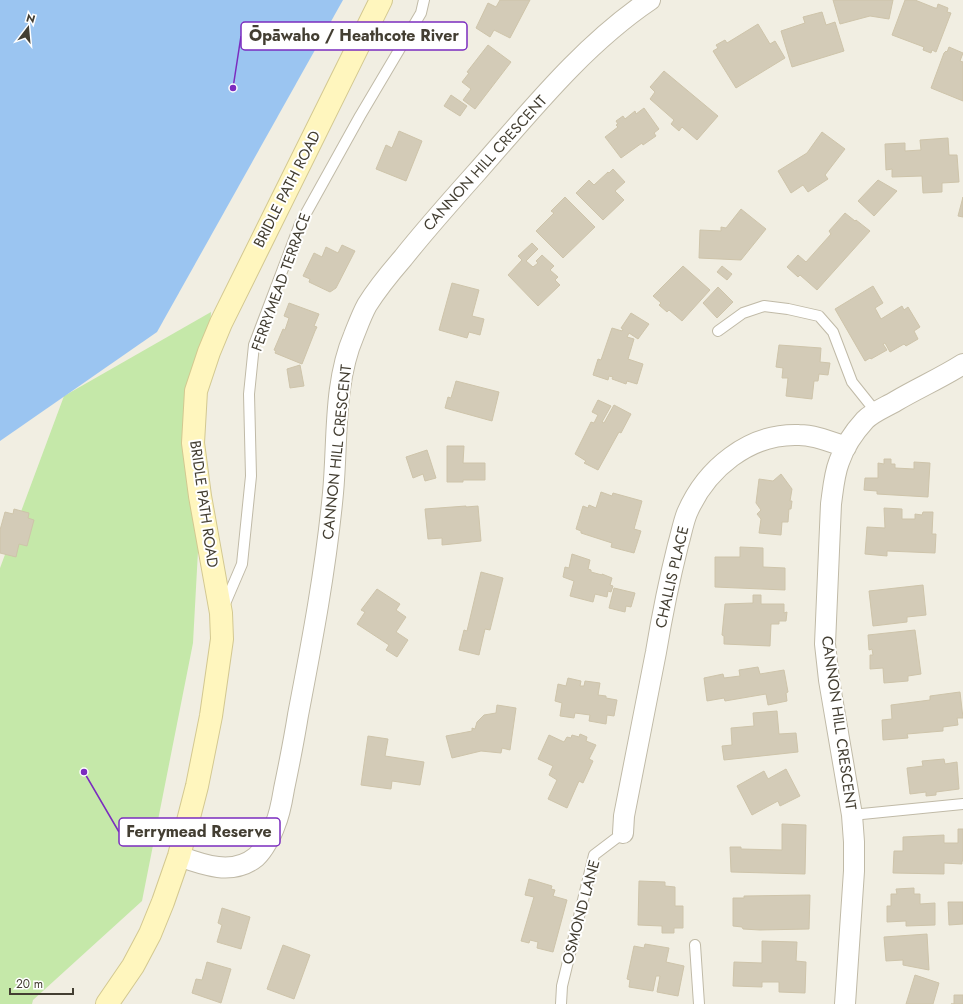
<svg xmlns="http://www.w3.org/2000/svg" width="963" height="1004" font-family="Jost,sans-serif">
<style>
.green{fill:#c5e8a9}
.water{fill:#9bc5f1}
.building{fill:#d3cbb7;stroke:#cec4aa}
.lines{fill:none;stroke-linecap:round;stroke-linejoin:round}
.lane-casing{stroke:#c0baa7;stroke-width:12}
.street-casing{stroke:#c0baa7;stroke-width:22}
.secondary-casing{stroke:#d3c890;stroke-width:24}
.lane{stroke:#fff;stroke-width:10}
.street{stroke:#fff;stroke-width:20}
.secondary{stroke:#fff6be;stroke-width:22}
.labels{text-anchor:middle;stroke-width:4;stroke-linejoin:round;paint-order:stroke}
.street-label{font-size:15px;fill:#433e32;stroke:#fff}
.leader{fill:none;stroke:#7b2cbf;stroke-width:1.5}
.callout-dot{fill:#7b2cbf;stroke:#fff;stroke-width:1.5}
.callout{fill:#fff;stroke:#7b2cbf;stroke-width:1.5}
.callout-label{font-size:16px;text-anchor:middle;font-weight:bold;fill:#433e32}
</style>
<rect width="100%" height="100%" fill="#f1eee2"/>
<path class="green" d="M 211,312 L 193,643 L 142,901 L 33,1000 L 32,1004 L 0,1004 L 0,568 L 64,396 Z"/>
<path class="water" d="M 0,0 L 343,0 L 157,332 L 0,441 Z"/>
<path class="building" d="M 500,0 L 530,0 L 510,38 L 494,30 L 490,37 L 476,28 L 488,3 L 496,7 Z
M 833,0 L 893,0 L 889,19 L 870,16 L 840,24 Z
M 905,0 L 915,0 L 935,8 L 937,8 L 938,4 L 948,8 L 947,12 L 951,13 L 936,52 L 932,50 L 931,53 L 923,50 L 924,47 L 892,35 Z
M 822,12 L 826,25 L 835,22 L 844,51 L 792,67 L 781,31 L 805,23 L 803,17 Z
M 758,24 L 770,44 L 775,41 L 785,58 L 736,88 L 713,51 L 718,48 L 716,45 L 725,40 L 727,43 Z
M 488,45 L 511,62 L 475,109 L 463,100 L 471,89 L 462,82 L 469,73 L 467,72 Z
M 949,47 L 963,53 L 960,61 L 963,62 L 963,101 L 931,88 L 944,53 L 946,51 L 947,52 Z
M 664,71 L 718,116 L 697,140 L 682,127 L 679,131 L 671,124 L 674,120 L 650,99 L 655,92 L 650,87 Z
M 451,95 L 467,106 L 460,116 L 444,106 Z
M 644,108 L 659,129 L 654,133 L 656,136 L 643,145 L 642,143 L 621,158 L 605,137 L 618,127 L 616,125 L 618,124 L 616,121 L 623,116 L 625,119 L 635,111 L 636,114 Z
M 399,131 L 422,141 L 406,181 L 376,169 L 386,145 L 392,148 Z
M 822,132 L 845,149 L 825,175 L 828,179 L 808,192 L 803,185 L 791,193 L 778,171 L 807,153 Z
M 948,138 L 949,155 L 957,155 L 959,182 L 942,183 L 942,192 L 923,193 L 922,176 L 892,177 L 892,169 L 886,170 L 885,144 L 905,143 L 905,151 L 921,150 L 920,140 Z
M 613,169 L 625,182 L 615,191 L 624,200 L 603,220 L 576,193 L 589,180 L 594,185 L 608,172 L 609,173 Z
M 878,180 L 897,191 L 874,216 L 858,201 Z
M 565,197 L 595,227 L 563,258 L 536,231 L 554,213 L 551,211 Z
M 963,197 L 963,217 L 958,216 Z
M 741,209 L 766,229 L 741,260 L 699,258 L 700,230 L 721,231 L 721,227 L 726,228 Z
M 845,213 L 855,221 L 856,220 L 870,231 L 817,290 L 800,275 L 798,277 L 787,267 L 798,255 L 806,262 L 831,234 L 829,231 Z
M 532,243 L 538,249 L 526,261 L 533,267 L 538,263 L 536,261 L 542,255 L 554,266 L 550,270 L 558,277 L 555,280 L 560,285 L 538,306 L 508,275 L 522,260 L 518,256 Z
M 342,245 L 355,251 L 336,288 L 330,292 L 309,282 L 310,279 L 303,276 L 314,253 L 322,257 L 326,247 L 338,253 Z
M 683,266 L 710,290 L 682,321 L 669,310 L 667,312 L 659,305 L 661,303 L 653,296 Z
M 722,266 L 732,274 L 727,280 L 717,272 Z
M 452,283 L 479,290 L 472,316 L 484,319 L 480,335 L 469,332 L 467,338 L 439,330 Z
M 873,286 L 883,303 L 875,308 L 881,319 L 902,306 L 904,310 L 908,307 L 920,327 L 914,331 L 918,339 L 906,346 L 904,344 L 890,352 L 885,343 L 883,344 L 887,350 L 871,359 L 870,358 L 865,361 L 835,309 Z
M 718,287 L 733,302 L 717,318 L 703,303 Z
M 289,303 L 319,314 L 314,326 L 317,327 L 315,331 L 302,364 L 275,353 L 276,351 L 274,350 L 283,329 L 285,330 L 289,318 L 284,316 Z
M 631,313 L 649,324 L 638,339 L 629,333 L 627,337 L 634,339 L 628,359 L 643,364 L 637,384 L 627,381 L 626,384 L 612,379 L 613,377 L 609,376 L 608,380 L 593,375 L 598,359 L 601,360 L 612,328 L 622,331 L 623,329 L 621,328 Z
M 779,345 L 821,348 L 820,362 L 830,363 L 828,375 L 819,374 L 818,381 L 814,381 L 812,399 L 786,396 L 788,378 L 782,378 L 783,368 L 776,367 Z
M 300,365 L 304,386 L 290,388 L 287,369 Z
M 456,381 L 499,392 L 492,421 L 445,408 L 448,397 L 451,398 Z
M 598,400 L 611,406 L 602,422 L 604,423 L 614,405 L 631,414 L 621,433 L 619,432 L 598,470 L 584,463 L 586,461 L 575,454 L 591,422 L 594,423 L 598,415 L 592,412 Z
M 447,446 L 464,446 L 463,463 L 485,463 L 485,480 L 463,480 L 463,482 L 447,482 Z
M 427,450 L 436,478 L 425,481 L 423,474 L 413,478 L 406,457 Z
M 884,459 L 891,459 L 891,464 L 895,464 L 895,468 L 914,469 L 914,462 L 930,463 L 928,497 L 877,494 L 877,491 L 864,490 L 865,478 L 878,478 L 878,463 L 884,464 Z
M 781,474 L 792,489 L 790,501 L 792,501 L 791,509 L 789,509 L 788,522 L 782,522 L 781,535 L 759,533 L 761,519 L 757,514 L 761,510 L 756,503 L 759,479 L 773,481 Z
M 601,492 L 612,496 L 613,493 L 642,501 L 634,529 L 641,531 L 634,553 L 611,547 L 612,543 L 581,533 L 581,531 L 576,529 L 583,506 L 588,508 L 589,505 L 596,508 Z
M 466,506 L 466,507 L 478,506 L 481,541 L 442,545 L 442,538 L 428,539 L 425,509 Z
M 884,508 L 902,509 L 902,519 L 915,519 L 915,514 L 922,515 L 923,512 L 933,512 L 932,534 L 936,534 L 935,553 L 887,551 L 887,556 L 865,554 L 867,527 L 885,528 Z
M 14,509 L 29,513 L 28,518 L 34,520 L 27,546 L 19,544 L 16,557 L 0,553 L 0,530 L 5,512 L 13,514 Z
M 740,547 L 763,548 L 763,567 L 785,568 L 785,590 L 715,587 L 715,557 L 740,557 Z
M 572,554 L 590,560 L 588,569 L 591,570 L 591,572 L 602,575 L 602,574 L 612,578 L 610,585 L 613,586 L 611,592 L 608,591 L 607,597 L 595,594 L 593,602 L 570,596 L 574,581 L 563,577 L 565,567 L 569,568 Z
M 481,572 L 503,578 L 490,630 L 485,629 L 479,655 L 459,650 L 464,630 L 467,631 Z
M 923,585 L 926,615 L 907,617 L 907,622 L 873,626 L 869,591 Z
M 614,588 L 635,593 L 631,607 L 626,606 L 625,612 L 609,608 Z
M 377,589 L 400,604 L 396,610 L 406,617 L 396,632 L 408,640 L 397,657 L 386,650 L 389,645 L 357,624 L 365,612 L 361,610 Z
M 753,595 L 761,595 L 761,604 L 784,604 L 784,613 L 787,612 L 786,621 L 779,621 L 779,624 L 771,624 L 770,646 L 724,644 L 724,636 L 722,635 L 725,604 L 753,603 Z
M 915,630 L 921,674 L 908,676 L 908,681 L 884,683 L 883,668 L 870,669 L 870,655 L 873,655 L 872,649 L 869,650 L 868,635 Z
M 758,667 L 760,674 L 784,670 L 788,692 L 786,693 L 787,701 L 768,705 L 766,694 L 725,701 L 724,698 L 707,701 L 704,678 L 723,674 L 724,678 L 740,676 L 739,670 Z
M 568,678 L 581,681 L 580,686 L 584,686 L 585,681 L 600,683 L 598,695 L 606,696 L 606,698 L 617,700 L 614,716 L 607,715 L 606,724 L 589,721 L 590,715 L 575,713 L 574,718 L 560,716 L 562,703 L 555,701 L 558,684 L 566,686 Z
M 960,692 L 963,718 L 957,718 L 958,725 L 943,727 L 943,731 L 907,734 L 908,738 L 883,740 L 882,720 L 892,719 L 891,705 L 930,700 L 930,696 Z
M 497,705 L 516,708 L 510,750 L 502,748 L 501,753 L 481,751 L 452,758 L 446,736 L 472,731 L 472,728 L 475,729 L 477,722 L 484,715 L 496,713 Z
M 777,711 L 779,734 L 796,733 L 798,752 L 724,760 L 722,746 L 732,745 L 731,728 L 754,726 L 753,713 Z
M 580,734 L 587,737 L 586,741 L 596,745 L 589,759 L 593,761 L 583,783 L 579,781 L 567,808 L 548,799 L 557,780 L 549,775 L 553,766 L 538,759 L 549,735 L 564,742 L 567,737 L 571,738 L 572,735 L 579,737 Z
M 368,736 L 388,739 L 385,756 L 424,762 L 420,785 L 392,781 L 391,789 L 361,785 Z
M 944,759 L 945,764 L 957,762 L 959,789 L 936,792 L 936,795 L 926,796 L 926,792 L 910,794 L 907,768 L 923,766 L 922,761 Z
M 786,769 L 800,796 L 780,806 L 778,801 L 752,815 L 737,786 L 764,771 L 768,779 Z
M 782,824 L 806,825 L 805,874 L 731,872 L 730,847 L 741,847 L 741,849 L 782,850 Z
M 958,829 L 963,829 L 963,861 L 962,861 L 962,864 L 944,863 L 944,874 L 893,873 L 894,851 L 903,851 L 903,837 L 944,835 L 944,843 L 958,843 Z
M 529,879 L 552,886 L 551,889 L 555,890 L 553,896 L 567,900 L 553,952 L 537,948 L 538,942 L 530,940 L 529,943 L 521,941 L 534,897 L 525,895 Z
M 639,881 L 665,882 L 665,886 L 675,887 L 675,906 L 683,906 L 683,928 L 674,928 L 674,933 L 662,933 L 662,926 L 638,925 Z
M 914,888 L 914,894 L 920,894 L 920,904 L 935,903 L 935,925 L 906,926 L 906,921 L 887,922 L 887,906 L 891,906 L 891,894 L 897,894 L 896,889 Z
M 810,895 L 809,929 L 760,930 L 743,929 L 742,927 L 733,926 L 733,898 L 744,898 L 744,896 Z
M 948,902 L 963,902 L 963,924 L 949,925 Z
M 222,908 L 250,917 L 241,949 L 217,942 L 222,925 L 218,923 Z
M 927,934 L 929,970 L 903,965 L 903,960 L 886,961 L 884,937 Z
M 762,941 L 797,942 L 796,961 L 806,962 L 805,993 L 779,992 L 779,982 L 762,982 L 762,987 L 733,986 L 734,962 L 762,963 Z
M 645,944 L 669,948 L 666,962 L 684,966 L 678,996 L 657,992 L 660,976 L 656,976 L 653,991 L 629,987 L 630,980 L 627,979 L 634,946 L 644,948 Z
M 283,945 L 310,955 L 294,999 L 267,989 Z
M 207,962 L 231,969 L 221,1003 L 192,993 L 196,979 L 202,980 Z
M 915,975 L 939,983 L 933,1004 L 906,1004 Z
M 954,995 L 963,995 L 963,1004 L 951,1004 L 954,1004 Z"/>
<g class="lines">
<g class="lane-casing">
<path id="lane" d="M 718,331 L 743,313 L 764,306 L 788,309 L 819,316 L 833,332 L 852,382 L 876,412
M 224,606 L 242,564 L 251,476 L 249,394 L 254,345 L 300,224 L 360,116 L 421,13 L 424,0
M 852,815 L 963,804
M 695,945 L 699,1004
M 561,1004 L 562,986 L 594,855 L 623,833"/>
</g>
<g class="street-casing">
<path id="street" d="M 623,833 L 624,816 C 635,761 645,707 656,652 C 662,616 669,581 678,545 C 681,535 683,523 687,513 C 706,469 749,433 799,435 C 815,435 831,442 846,447
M 179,856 C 203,865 233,876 256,857 C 263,851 272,834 275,825 C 280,814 282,801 284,789 C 289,765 294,740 298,715 C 312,642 326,568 333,493 C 338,441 333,384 354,335 C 358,325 362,314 367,305 C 377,289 390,273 403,258 C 426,229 451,201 476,173 C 530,112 582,46 650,0
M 845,1004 L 854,871 L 854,842 L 852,815 L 829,680 L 825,644 L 831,504 C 833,490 834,475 839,462 C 844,447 854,432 865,420 C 873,412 886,407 896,401 C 918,388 941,378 963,364"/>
</g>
<g class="secondary-casing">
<path id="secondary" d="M 107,1004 L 133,966 L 150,934 L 163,902 L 179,856 L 197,786 L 211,716 L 222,639 L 221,613 L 200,496 L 193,443 L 196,391 L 209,352 L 221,323 L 381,0"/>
</g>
<use href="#lane" class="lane"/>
<use href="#street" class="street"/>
<use href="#secondary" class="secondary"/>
</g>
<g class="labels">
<g class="street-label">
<text transform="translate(485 163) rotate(-48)" y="5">CANNON HILL CRESCENT</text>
<text transform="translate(287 189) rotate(-63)" y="5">BRIDLE PATH ROAD</text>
<text transform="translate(281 282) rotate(-70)" y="5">FERRYMEAD TERRACE</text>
<text transform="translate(337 452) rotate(-84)" y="5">CANNON HILL CRESCENT</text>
<text transform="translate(204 504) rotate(82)" y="5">BRIDLE PATH ROAD</text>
<text transform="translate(672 577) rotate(-77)" y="5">CHALLIS PLACE</text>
<text transform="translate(839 723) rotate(82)" y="5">CANNON HILL CRESCENT</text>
<text transform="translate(581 912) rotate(-75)" y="5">OSMOND LANE</text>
</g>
</g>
<path class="leader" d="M233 88L241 36M84 772L119 832"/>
<g class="callout-dot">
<circle cx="233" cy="88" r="4"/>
<circle cx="84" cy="772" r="4"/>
</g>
<g class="callout">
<rect x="241" y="22" width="226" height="28" rx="4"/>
<rect x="119" y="818" width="161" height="28" rx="4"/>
</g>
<g class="callout-label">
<text x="354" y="41">Ōpāwaho / Heathcote River</text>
<text x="199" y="837">Ferrymead Reserve</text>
</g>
<g transform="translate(28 28) rotate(16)" stroke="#ffffff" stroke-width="3" paint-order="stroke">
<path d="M0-3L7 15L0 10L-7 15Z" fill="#433e32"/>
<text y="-6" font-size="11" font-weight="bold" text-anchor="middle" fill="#433e32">N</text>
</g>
<path d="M10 988v6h63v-6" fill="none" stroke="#433e32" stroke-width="2"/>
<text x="16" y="988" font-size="12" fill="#433e32" stroke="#ffffff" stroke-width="3" paint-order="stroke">20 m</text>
</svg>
